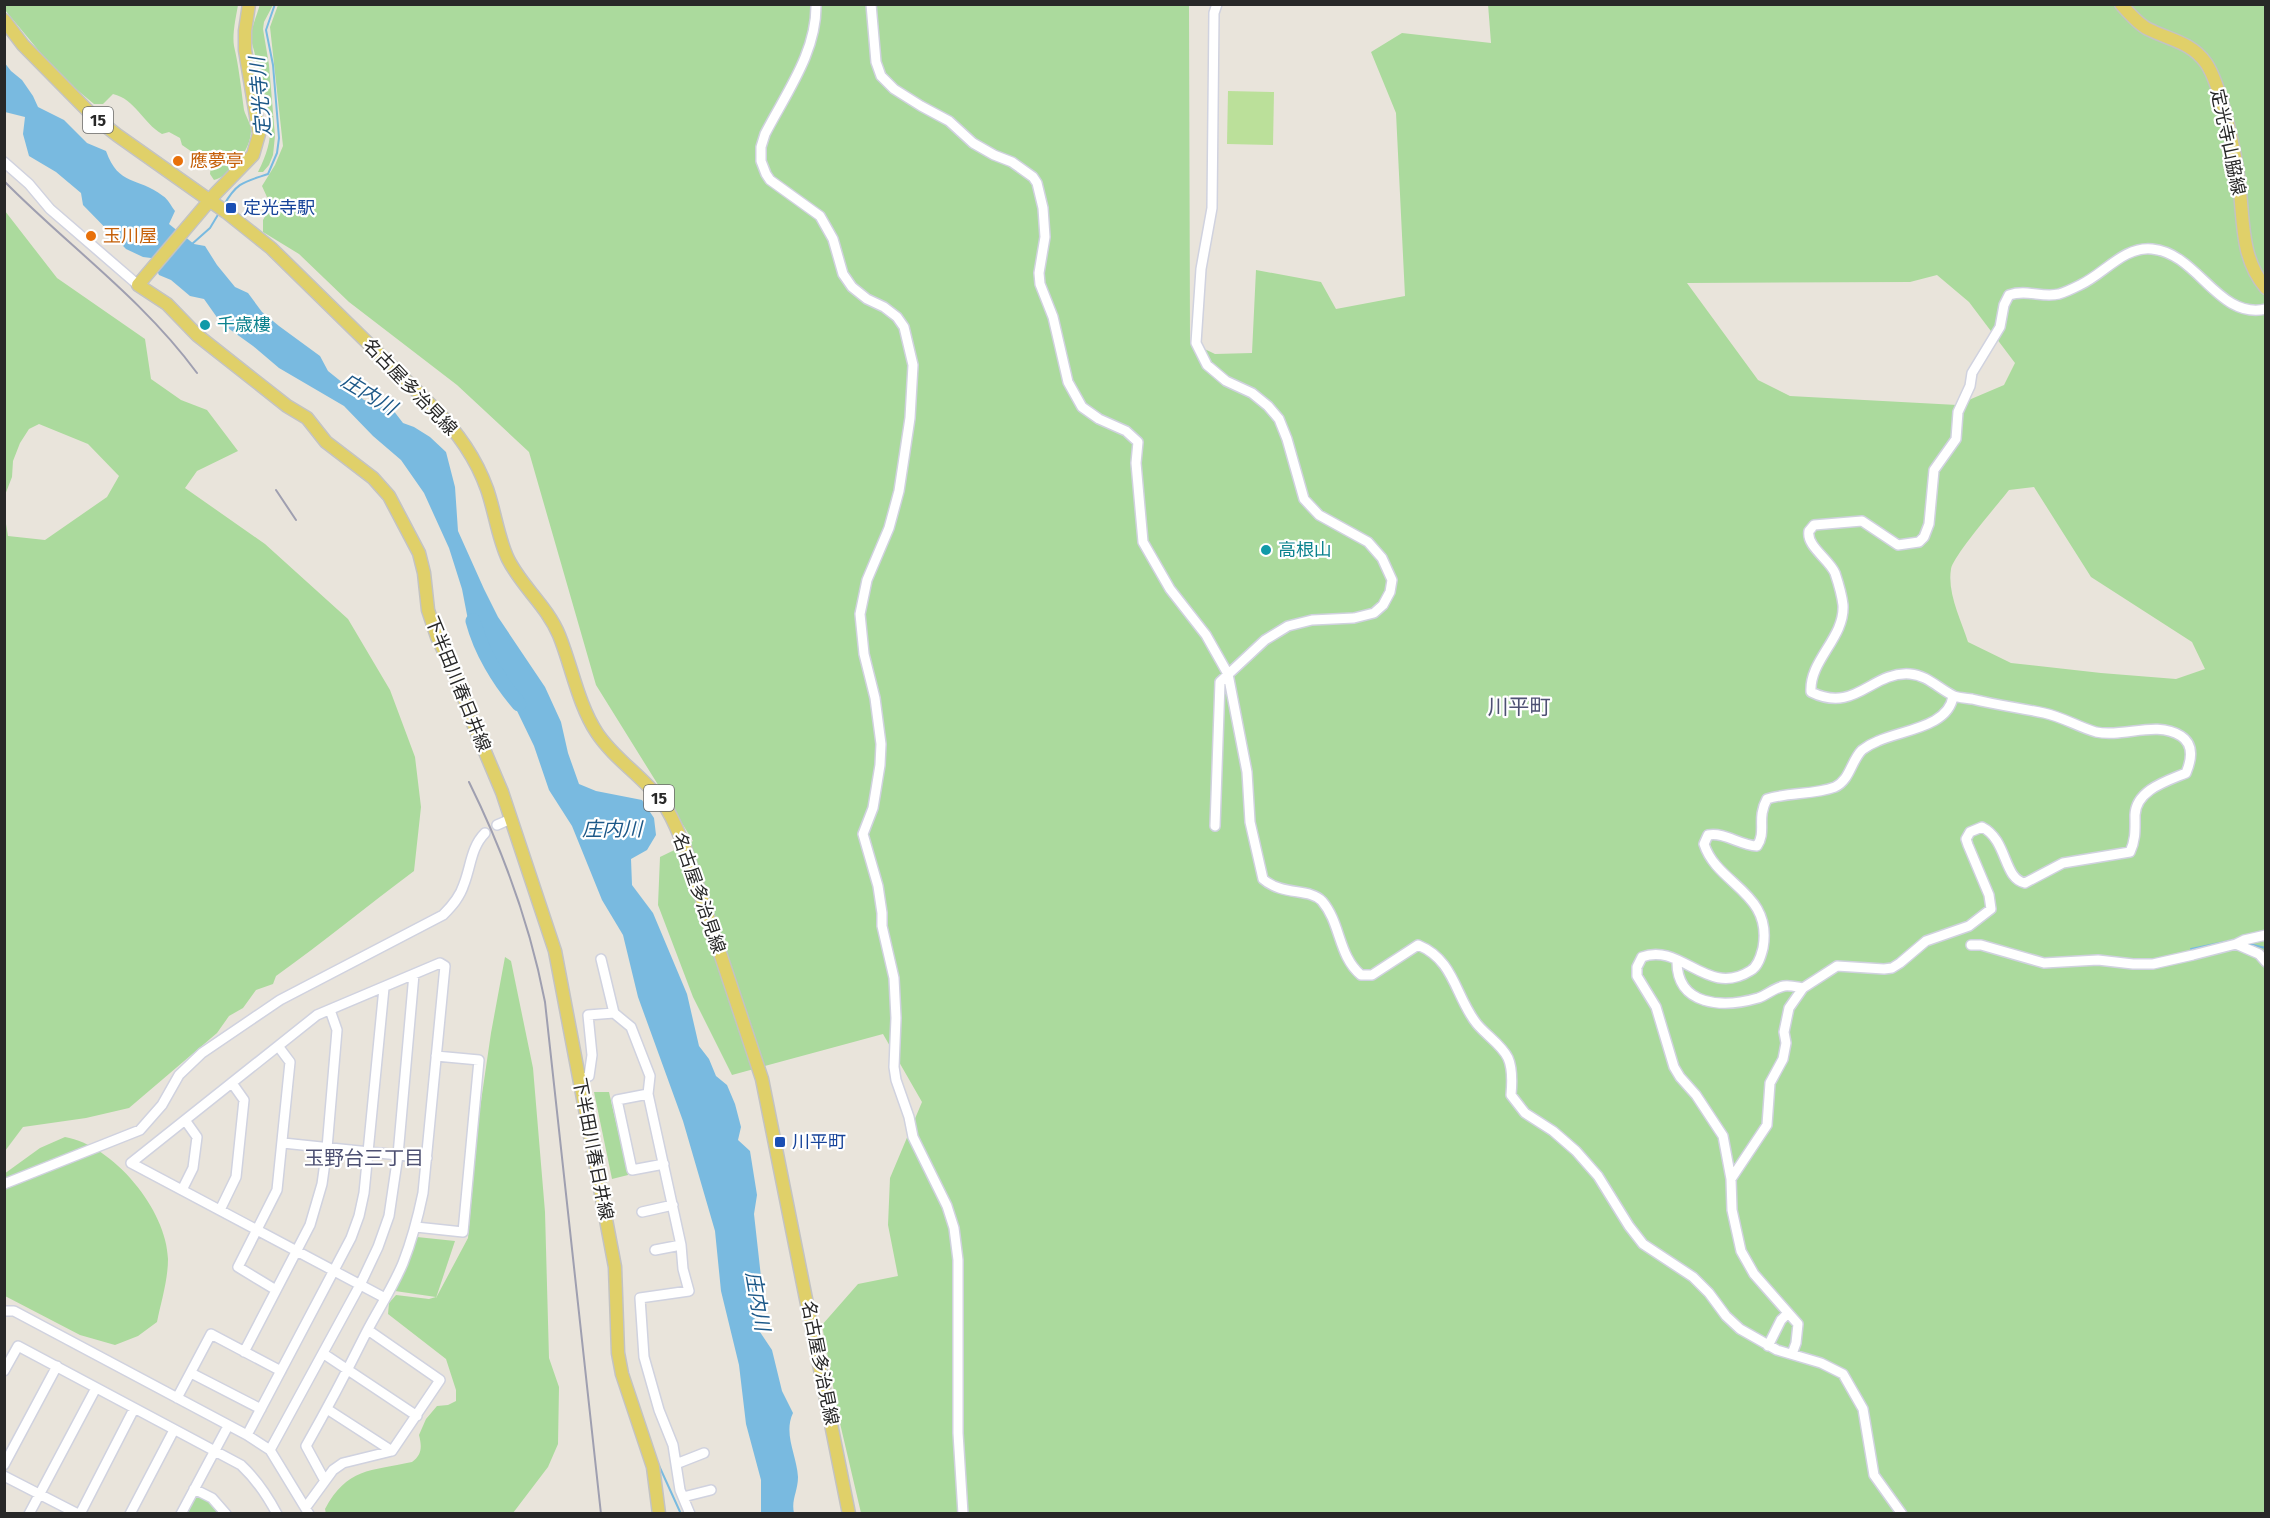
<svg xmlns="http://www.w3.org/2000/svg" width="2270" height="1518" font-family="'Fira Sans','Noto Sans JP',sans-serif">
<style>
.green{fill:#abda9d;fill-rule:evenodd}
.pitch{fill:#bbe09a}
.water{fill:#79bae0}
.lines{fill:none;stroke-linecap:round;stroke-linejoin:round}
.stream{stroke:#79bae0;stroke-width:2}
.river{stroke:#79bae0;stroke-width:15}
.minor-casing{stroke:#d0d2df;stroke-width:12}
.major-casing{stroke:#c3c3c3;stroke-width:15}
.minor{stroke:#fff;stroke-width:9}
.major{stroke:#e0d069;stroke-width:12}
.rail{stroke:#9f9fb0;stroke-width:2}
.food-dot{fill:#e8710a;stroke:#fff;stroke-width:2}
.transit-dot{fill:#1a4fb4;stroke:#fff;stroke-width:2}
.culture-dot{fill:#0f9aa8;stroke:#fff;stroke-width:2}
.labels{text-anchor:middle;stroke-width:4.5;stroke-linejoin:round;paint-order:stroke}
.shield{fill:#fff;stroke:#686868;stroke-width:1.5}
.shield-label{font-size:16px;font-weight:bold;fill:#282828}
.street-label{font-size:18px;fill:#282828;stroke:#fff}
.food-label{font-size:18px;fill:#c56008;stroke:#fff;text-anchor:start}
.transit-label{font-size:18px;fill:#164399;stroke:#fff;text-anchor:start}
.culture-label{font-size:18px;fill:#0d838f;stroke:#fff;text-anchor:start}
.water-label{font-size:20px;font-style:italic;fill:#1c5888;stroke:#fff}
.neighbourhood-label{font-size:20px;fill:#4e5173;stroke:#fff}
.quarter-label{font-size:21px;fill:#4e5173;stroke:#fff}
</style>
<rect width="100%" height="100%" fill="#e9e4db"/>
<path class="green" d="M 260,4 L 273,5 L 264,22 L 263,29 L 269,65 L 275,136 L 273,155 L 269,165 L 263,172 L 258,172 C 284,122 262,102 255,55 C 254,49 251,42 251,36 C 252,26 257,15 260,4 Z
M 1488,4 L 2265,5 L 2265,1513 L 861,1513 L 839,1419 L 822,1325 L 858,1284 L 898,1276 L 888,1225 L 890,1178 L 922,1102 L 883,1034 L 732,1075 L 693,997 L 658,905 L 660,857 L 693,841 L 596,685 L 529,452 L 457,385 L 349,302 L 299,254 L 263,232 L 263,220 L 271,206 L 262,186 L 275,165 L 283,146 L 270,27 L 278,5 L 1189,5 L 1190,342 L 1215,354 L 1252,353 L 1256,270 L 1321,282 L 1336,309 L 1405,296 L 1396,113 L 1371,52 L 1402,33 L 1491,43 ZM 1937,275 L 1969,302 L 2015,363 L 2004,385 L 1957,405 L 1790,396 L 1758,380 L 1687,283 L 1910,282 ZM 2034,487 L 2091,577 L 2192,642 L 2205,669 L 2176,679 L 2101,673 L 2011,663 L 1968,642 C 1961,620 1947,593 1951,569 C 1953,556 1999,503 2009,490 Z
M 4,5 L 238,5 C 236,17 232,34 234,46 C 239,67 241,88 244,110 C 246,117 251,124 251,131 C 251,149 231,176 214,180 L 210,174 L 211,165 L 182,145 L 180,138 L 169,132 L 162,134 C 143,123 135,99 113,94 L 103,104 L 94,104 L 58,74 L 5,10 Z
M 5,211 L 57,278 L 145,339 L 151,379 L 181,400 L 207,410 L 238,451 L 197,471 L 185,488 L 265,544 L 348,619 L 390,690 L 415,757 L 421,807 L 414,871 C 368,905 324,942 276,976 L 273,984 L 256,990 L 243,1008 L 229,1016 L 217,1033 L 129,1108 L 86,1118 L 23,1127 L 5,1151 L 5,518 L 8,536 L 45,540 L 107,497 L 119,476 L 88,444 L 39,424 L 29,429 L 20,443 L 13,461 L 12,477 L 5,495 Z
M 505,957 L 511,961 L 533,1068 L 545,1212 L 549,1358 L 559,1387 L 558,1444 L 548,1467 L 513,1513 L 326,1514 L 325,1509 C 347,1468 370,1471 412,1462 C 422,1455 422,1447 419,1435 L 426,1419 L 437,1406 L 448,1405 L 456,1401 L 456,1390 L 446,1359 L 388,1314 L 389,1303 L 396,1295 L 429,1299 L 436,1297 L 395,1291 L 417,1237 L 455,1241 L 436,1298 L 468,1238 L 479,1115 L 491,1033 Z
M 594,1092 L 609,1092 L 628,1175 L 612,1179 Z
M 65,1137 C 113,1145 167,1210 168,1259 C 168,1280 161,1302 157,1322 L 138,1336 L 115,1345 L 80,1335 L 5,1296 L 4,1174 L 40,1148 Z
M 198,1495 L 209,1500 L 223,1514 L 186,1514 L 195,1496 Z"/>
<path class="pitch" d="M 1228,91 L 1274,92 L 1273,145 L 1227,144 Z"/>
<path class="water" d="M 4,62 L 11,71 L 22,80 L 33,96 L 38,107 L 64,120 L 87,143 L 106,151 C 119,187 137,176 163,196 C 168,199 171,206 175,211 L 169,224 L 194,244 L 205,246 L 217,265 L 235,287 L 248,293 L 262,312 L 279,326 L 320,356 L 328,371 L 364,400 L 393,410 L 403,423 L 414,427 L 430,437 L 446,452 L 455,487 L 458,531 L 484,589 L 498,617 L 545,687 L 561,722 L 568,753 L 579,784 L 596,791 L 642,800 L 654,818 L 656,835 L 647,850 L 631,859 L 632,885 L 653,913 L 687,994 L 699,1046 L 709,1059 L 716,1076 L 727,1085 L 735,1104 L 741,1127 L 738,1140 L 750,1151 L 757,1195 L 754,1214 L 761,1277 L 752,1309 L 758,1329 L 772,1350 L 782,1391 L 793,1413 C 783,1434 797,1456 798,1477 C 798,1491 791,1500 794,1513 L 761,1513 L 761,1480 L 746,1424 L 739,1365 L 721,1291 L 715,1231 L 683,1121 L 638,997 L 623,935 L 602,900 L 572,826 L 549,790 L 534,746 L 490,655 L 468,620 L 462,589 L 449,548 L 424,493 L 401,460 L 373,436 L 344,406 L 279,368 L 253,346 L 221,323 L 204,299 L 190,296 L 171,280 L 159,275 L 151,258 L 143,257 L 126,249 L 83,205 L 81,193 L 56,172 L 29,156 L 23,134 L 25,117 L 5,112 Z"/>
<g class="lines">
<path class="stream" d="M 224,205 C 237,182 244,182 268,174 L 277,153 L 279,138 L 273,65 L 266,30 L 275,4
M 192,244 L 210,228 L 219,213
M 2249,944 L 2266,948
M 2191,949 L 2234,940
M 656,1459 L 681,1514"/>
<path class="river" d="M 473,621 C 481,651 499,681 519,704"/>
<g class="minor-casing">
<path id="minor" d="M 816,4 C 817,52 786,93 765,134 L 761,147 L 761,161 L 766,174 L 770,180 L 820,216 L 833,239 L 843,274 L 852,287 L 867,299 L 884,307 L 897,317 L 904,327 L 913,365 L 910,418 L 899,491 L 889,528 L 867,580 L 860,614 L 864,654 L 875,698 L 881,744 L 880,765 L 873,808 L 863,834 L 878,886 L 882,913 L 882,926 L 894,978 L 896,1018 L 894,1067 L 896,1080 L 909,1117 L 913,1137 L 947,1206 L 954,1228 L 958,1260 L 958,1433 L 963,1514
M 871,4 L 876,62 L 881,76 L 894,89 L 921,106 L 949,121 L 973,143 L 994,155 L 1012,162 L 1033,177 L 1037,183 L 1043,208 L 1045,237 L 1039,273 L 1040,284 L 1053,317 L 1068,382 L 1082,407 L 1099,419 L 1126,431 L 1138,442 L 1136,463 L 1143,542 L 1170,589 L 1206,635 L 1228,674 L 1247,772 L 1250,822 L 1263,879 C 1282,896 1310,888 1322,901 C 1341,923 1338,956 1361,975 L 1372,975 L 1418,945 C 1455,960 1455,997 1477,1024 C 1487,1036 1502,1045 1508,1058 C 1513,1069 1512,1084 1511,1095 L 1525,1113 L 1553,1131 L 1576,1151 L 1598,1176 L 1629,1226 L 1643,1244 L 1693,1277 L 1709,1293 L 1726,1316 L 1740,1329 L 1777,1350 L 1821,1363 L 1843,1374 L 1863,1409 L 1874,1475 L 1902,1514
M 4,162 L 29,184 L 50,209 L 138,285
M 497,825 L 511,819
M 1215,826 L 1220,682 L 1265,640 L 1288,626 L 1312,620 L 1354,618 L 1374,613 L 1383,605 L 1390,592 L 1392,580 L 1382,558 L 1368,542 L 1319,515 L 1304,499 L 1287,439 L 1279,419 L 1268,406 L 1252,393 L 1226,381 L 1207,365 L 1196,343 L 1201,269 L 1212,208 L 1214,13 L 1217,4
M 2236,944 L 2259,954 L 2266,962
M 1971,945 L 1981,945 L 2044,963 L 2098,960 L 2133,964 L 2153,964 L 2193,955 L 2236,944 L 2244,940 L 2266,935
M 601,959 L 614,1013 L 631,1027 L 650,1076 L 648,1094 L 681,1245 L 683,1269 L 689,1291 L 640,1298 L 644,1357 L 659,1410 L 673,1445 L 680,1490 L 690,1514
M 1677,960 C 1676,1007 1724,1008 1758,998 C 1767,995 1774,988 1784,986 C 1790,985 1797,987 1803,988
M 579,1078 L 589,1076 L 592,1055 L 588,1015 L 614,1013
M 648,1094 L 617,1100 L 632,1170 L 664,1164
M 283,1143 L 427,1158
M 1731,1179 L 1767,1125 L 1770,1083 L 1783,1059 L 1786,1043 L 1784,1032 L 1789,1008 L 1803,988 L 1837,966 L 1884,969 L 1892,968 L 1900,963 L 1926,941 L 1969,926 L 1991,909 L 1989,895 L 1968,845 L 1966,839 L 1970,832 L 1982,827 C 2008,840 2003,879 2025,883 L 2063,863 L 2130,852 C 2136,839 2135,829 2135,815 C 2136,790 2167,781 2186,773 C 2191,761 2195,745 2181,736 C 2156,720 2124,738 2096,732 C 2078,727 2063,717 2044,713 C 2020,708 1996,705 1972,699 C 1967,698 1959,698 1954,696 C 1939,689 1927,675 1910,674 C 1871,671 1856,714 1811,692 C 1809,660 1845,638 1843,605 C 1842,596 1838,582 1835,573 C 1829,559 1806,546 1809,531 L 1814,525 L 1862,521 L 1898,545 L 1919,542 L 1924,537 L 1929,524 L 1934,470 L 1956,439 L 1958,412 L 1970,386 L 1972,373 L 2000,327 L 2004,305 L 2009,295 C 2027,289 2042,298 2059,294 C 2066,292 2074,288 2080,285 C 2104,274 2124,246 2152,249 C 2198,253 2218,320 2266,309
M 4,1184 L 140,1130 L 162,1105 L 179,1075 L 202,1053 L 280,1000 L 443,915 C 452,906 460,897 464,884 C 471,866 471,847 485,833
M 182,1190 L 193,1168 L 197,1137 L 185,1120
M 220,1210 L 236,1177 L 244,1100 L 232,1083
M 642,1212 L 673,1205
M 416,1227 L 463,1232 L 479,1060 L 436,1056
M 655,1250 L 681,1245
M 276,1290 L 238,1267 L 277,1190 L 290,1062 L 278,1046
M 4,1311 L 14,1311 L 247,1435 L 270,1450 L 309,1514
M 1768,1346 L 1781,1320 L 1787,1314
M 244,1352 L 310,1225 L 322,1184 L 327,1148 L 337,1030 L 330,1010
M 324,1354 L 417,1416
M 1792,1354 L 1796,1343 L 1798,1324 L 1754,1274 L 1741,1251 L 1732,1210 L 1731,1179 L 1723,1136 L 1696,1095 L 1680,1077 L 1674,1067 L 1656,1007 L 1637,976 L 1637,967 L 1642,957 C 1681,942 1707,998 1750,971 C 1758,967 1761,956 1763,948 C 1773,892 1717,885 1704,844 L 1708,835 C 1725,832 1739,845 1757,846 C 1767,831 1756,819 1767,799 C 1789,792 1814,795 1835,787 C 1850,780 1851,761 1862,750 C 1866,747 1873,743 1878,741 C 1902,730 1949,727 1953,696
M 4,1371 L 18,1346 L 241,1465 C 256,1479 267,1495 277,1514
M 191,1373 L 261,1409
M 177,1398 L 211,1334 L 281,1371
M 327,1409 L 392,1451
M 247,1435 L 351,1238 L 359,1216 L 364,1193 L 384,988
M 270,1450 L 360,1285 L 378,1247 L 389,1216 L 398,1155 L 414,974
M 676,1464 L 704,1453
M 4,1465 L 57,1366
M 4,1476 L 78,1514
M 325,1481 L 306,1446 C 327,1409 347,1371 366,1333 C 378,1310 393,1287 403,1263 C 412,1240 418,1217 423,1193 L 445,966 L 440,963 L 317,1015 L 131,1163 L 385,1298
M 194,1489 L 212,1498 L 226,1514
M 683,1497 L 711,1490
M 306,1507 L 333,1470 L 343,1463 L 392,1451 L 440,1380 L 368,1330
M 29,1514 L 96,1388
M 80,1514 L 134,1409
M 130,1514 L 174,1430
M 181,1514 L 228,1426"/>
</g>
<g class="major-casing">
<path id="major" d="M 249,4 L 245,31 L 245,50 L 259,134 L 253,155 L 216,193 L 138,285 L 167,304 L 197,335 L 287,406 L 307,418 L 326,442 L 373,478 L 389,496 L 419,553 L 424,573 L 428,610 L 437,637 L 456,676 L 472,721 L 502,792 L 555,951 L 615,1267 L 618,1353 L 622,1374 L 653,1467 L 659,1514
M 2121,4 C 2129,13 2138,24 2148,29 C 2170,40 2191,42 2206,63 C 2221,85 2236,155 2239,183 C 2244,220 2240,258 2266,288
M 4,20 L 23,45 L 93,116 L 117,135 L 226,212 L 271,248 L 432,406 C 455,429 476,458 487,489 C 495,512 498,538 508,559 C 522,587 547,606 559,635 C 572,667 578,704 597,733 C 615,760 644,777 663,803 C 673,817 678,832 685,848 L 762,1079 L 849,1514"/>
</g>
<use href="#minor" class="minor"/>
<use href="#major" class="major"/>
<path class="rail" d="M 4,181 C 68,246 142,298 197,373
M 276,490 L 296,520
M 469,782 C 504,853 530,924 545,1002 L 601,1514"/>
</g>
<g class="food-dot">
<circle cx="178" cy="161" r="6"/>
<circle cx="91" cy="236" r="6"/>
</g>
<g class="transit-dot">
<rect x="225" y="202" width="12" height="12" rx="3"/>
<rect x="774" y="1136" width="12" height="12" rx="3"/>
</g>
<g class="culture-dot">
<circle cx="205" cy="325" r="6"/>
<circle cx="1266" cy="550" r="6"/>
</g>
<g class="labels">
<g class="shield">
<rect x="83" y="107" width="30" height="26" rx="4.5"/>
<rect x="644" y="785" width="30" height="26" rx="4.5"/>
</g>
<g class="shield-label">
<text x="98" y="126">15</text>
<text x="659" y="804">15</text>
</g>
<g class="street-label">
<text transform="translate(2228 142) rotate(78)" y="6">定光寺山脇線</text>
<text transform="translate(410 387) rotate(46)" y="6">名古屋多治見線</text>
<text transform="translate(458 684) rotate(68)" y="6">下半田川春日井線</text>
<text transform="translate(699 893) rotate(71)" y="6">名古屋多治見線</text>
<text transform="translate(593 1149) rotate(79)" y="6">下半田川春日井線</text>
<text transform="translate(820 1363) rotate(79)" y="6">名古屋多治見線</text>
</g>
<g class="food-label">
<text x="190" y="167">應夢亭</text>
<text x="103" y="242">玉川屋</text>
</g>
<g class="transit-label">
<text x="243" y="214">定光寺駅</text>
<text x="792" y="1148">川平町</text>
</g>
<g class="culture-label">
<text x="217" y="331">千歳樓</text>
<text x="1278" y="556">高根山</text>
</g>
<g class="water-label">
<text transform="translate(260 97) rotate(-95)" y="7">定光寺川</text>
<text transform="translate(369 394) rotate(31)" y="7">庄内川</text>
<text x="612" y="836">庄内川</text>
<text transform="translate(758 1301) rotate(80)" y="7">庄内川</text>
</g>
<g class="neighbourhood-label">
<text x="364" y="1165">玉野台三丁目</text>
</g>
<g class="quarter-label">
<text x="1519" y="714">川平町</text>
</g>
</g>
<rect width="2270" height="1518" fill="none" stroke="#282828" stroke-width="12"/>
</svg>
